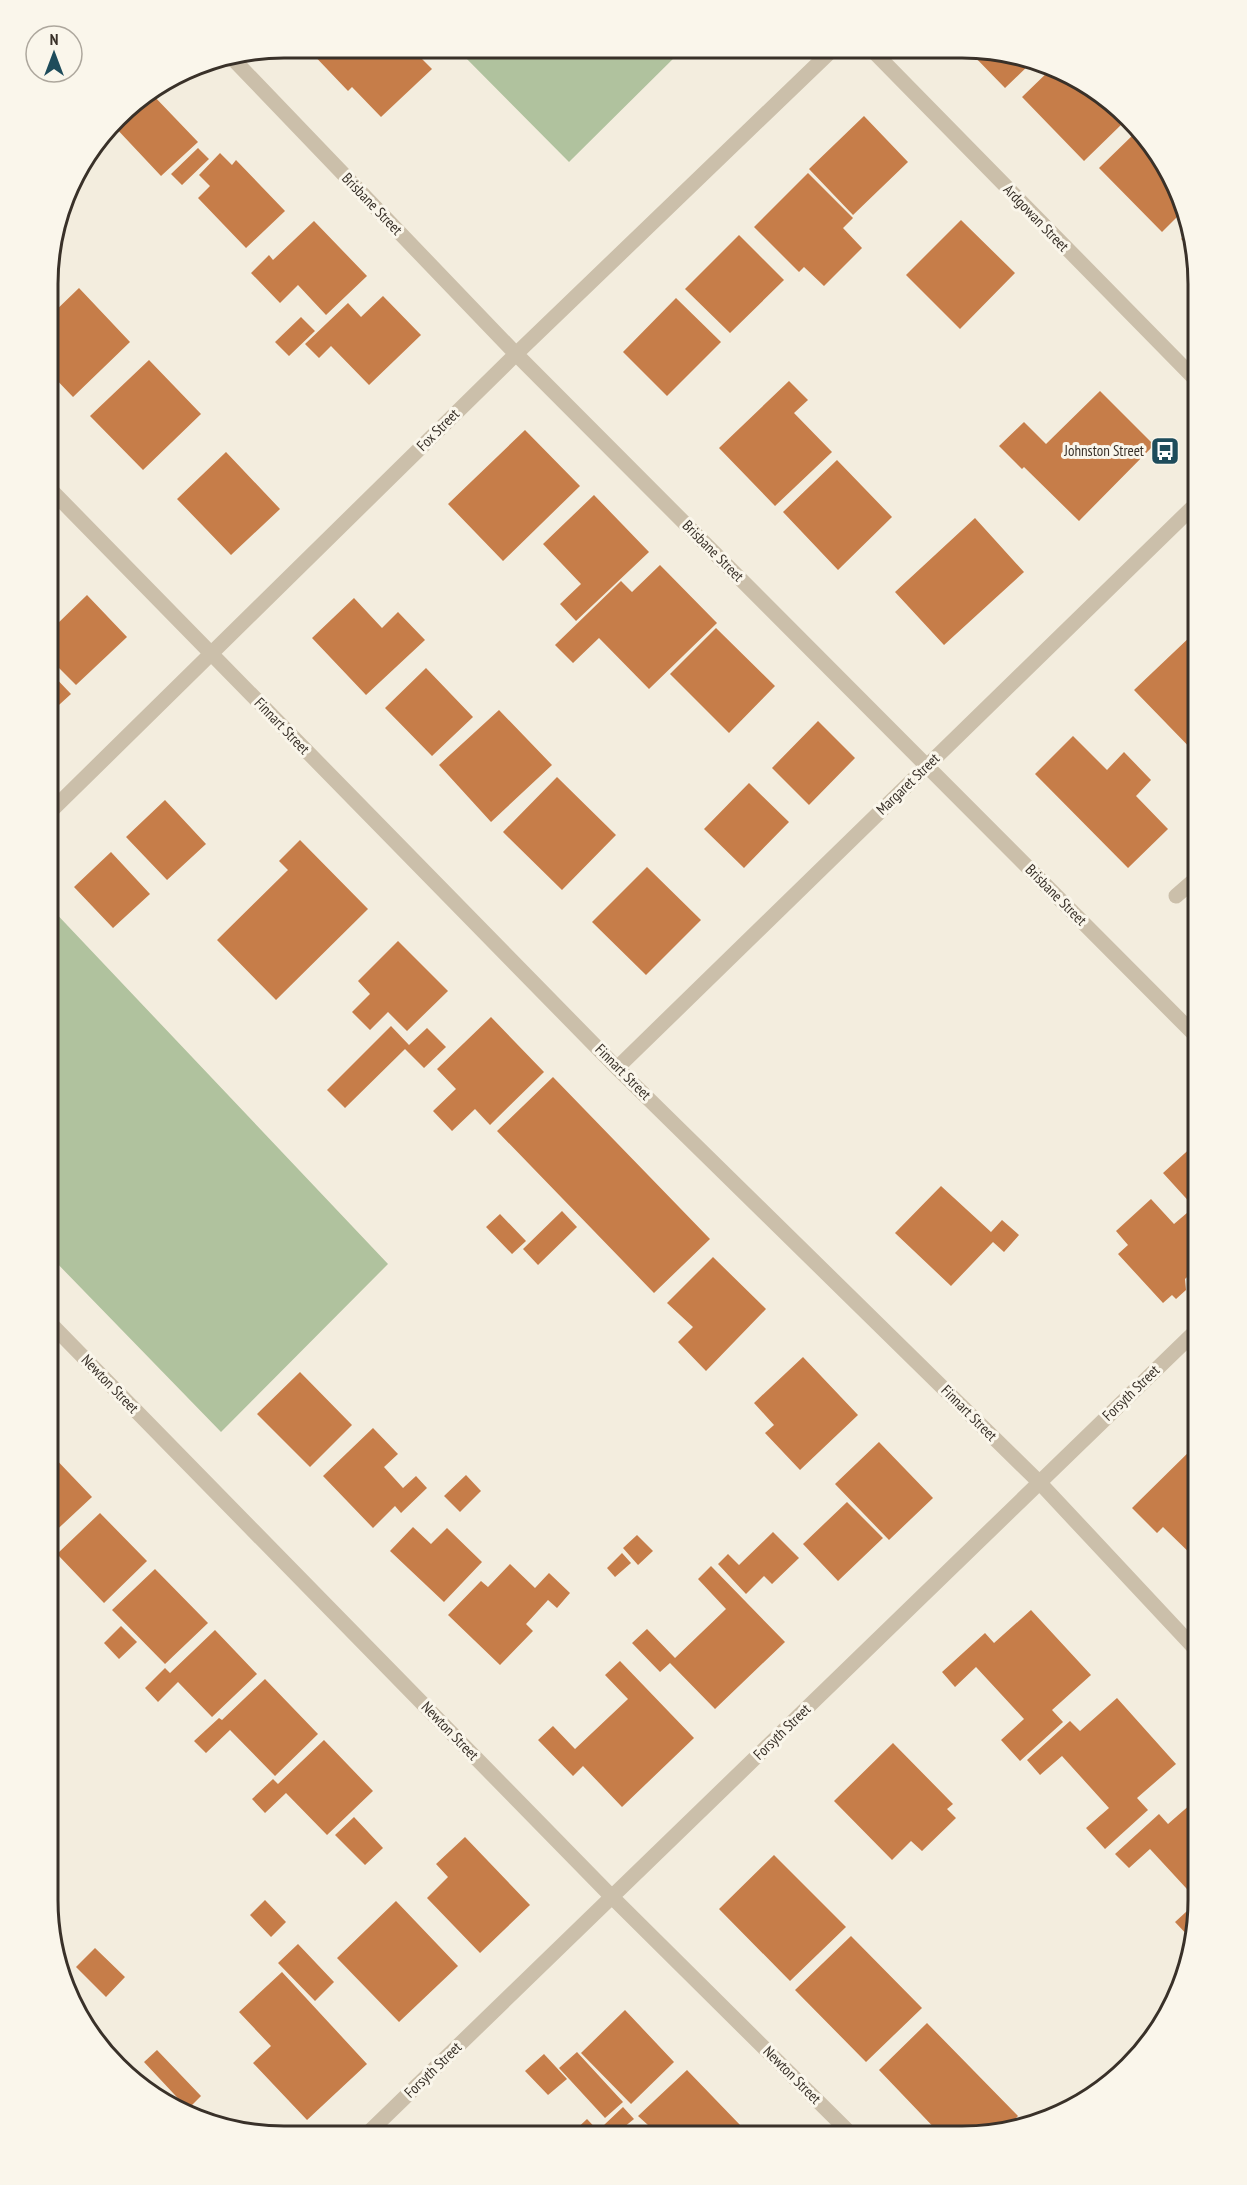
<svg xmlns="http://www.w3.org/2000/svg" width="1247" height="2185" font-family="'PT Sans Narrow',sans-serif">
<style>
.green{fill:#b0c29e}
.building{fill:#c67d49}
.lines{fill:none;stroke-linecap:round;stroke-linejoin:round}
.service{stroke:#cbbfaa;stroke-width:15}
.minor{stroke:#cbbfaa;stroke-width:15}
.labels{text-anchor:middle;stroke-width:6;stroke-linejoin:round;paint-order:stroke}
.street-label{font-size:15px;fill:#393129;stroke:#faf6eb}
.poi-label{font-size:15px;fill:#393129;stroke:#faf6eb;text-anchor:end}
.rim{fill:none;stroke:#393129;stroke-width:3}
</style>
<rect width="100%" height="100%" fill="#f3edde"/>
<path class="green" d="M 457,49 L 682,50 L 569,162 Z
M 49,906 L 388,1264 L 221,1432 L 49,1255 Z"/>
<path class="building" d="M 307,48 L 412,49 L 432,69 L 381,117 L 352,87 L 348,91 Z
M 970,52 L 1008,52 L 1033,61 L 1005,88 Z
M 1053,67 L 1067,72 L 1091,89 L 1124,122 L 1084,161 L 1022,97 Z
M 151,93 L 198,142 L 161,176 L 114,126 L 128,107 Z
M 864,116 L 908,162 L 853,215 L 809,169 Z
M 1136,132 L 1161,157 L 1186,208 L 1162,232 L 1099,168 Z
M 198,148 L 209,159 L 182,185 L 171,174 Z
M 220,153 L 232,165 L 236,160 L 285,211 L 246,248 L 198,198 L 210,186 L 199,175 Z
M 808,173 L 853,218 L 843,228 L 862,248 L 824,286 L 804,267 L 799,272 L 754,227 Z
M 961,220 L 1015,273 L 960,329 L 906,275 Z
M 314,221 L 367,276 L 326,315 L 298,285 L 280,303 L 251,273 L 269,255 L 273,260 Z
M 1190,231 L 1194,251 L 1181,239 Z
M 739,235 L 784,280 L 730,333 L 685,289 Z
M 79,288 L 130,342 L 73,397 L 50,373 L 50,316 Z
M 383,296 L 421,335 L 369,385 L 331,346 L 319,358 L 305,344 L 348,303 L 361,317 Z
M 676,298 L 721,342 L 667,396 L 623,352 Z
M 301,317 L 315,331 L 289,356 L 275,342 Z
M 149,360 L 201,414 L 143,470 L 90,416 Z
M 789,381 L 808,400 L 794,413 L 832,452 L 775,506 L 719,448 Z
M 1100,391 L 1154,445 L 1079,521 L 1024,467 L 1022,469 L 999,446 L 1024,422 L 1046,444 Z
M 525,430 L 580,486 L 503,561 L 448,504 Z
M 226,452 L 280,509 L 231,555 L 177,499 Z
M 837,460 L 892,517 L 838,570 L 783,512 Z
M 594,495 L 649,552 L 576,621 L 560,604 L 581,584 L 543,544 Z
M 975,518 L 1024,572 L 944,645 L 895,592 Z
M 660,565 L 717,623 L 649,689 L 599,638 L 573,663 L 555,645 L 621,581 L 632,592 Z
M 87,595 L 127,637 L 76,685 L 49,658 L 50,622 L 54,627 Z
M 354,598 L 382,628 L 398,612 L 425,640 L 366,695 L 312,638 Z
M 716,628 L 775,686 L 729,733 L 670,674 Z
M 1193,634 L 1199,640 L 1199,757 L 1134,690 Z
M 426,668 L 473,717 L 432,756 L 385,708 Z
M 49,671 L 71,694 L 49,714 Z
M 499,710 L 552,765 L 491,822 L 439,765 Z
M 818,721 L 855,758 L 809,805 L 772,768 Z
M 1073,736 L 1107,770 L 1124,752 L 1151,780 L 1136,796 L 1168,829 L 1128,868 L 1035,774 Z
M 557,777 L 616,835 L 562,890 L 503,832 Z
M 749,783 L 789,822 L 744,868 L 704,829 Z
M 165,800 L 206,844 L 167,880 L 126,837 Z
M 300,840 L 368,909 L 276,1000 L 217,940 L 288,870 L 279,861 Z
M 111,852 L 150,894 L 113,928 L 74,887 Z
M 647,867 L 701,920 L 646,975 L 592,922 Z
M 398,941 L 448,991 L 407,1031 L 388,1012 L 370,1030 L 352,1012 L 370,994 L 358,981 Z
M 491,1017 L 544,1072 L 490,1125 L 475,1109 L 452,1131 L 433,1111 L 456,1089 L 437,1069 Z
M 391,1026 L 409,1045 L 427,1028 L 446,1047 L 424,1068 L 405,1049 L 345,1108 L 327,1090 Z
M 553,1077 L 710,1239 L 654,1293 L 497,1131 Z
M 1195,1144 L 1199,1149 L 1199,1266 L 1185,1279 L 1186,1290 L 1176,1299 L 1172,1295 L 1163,1303 L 1118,1254 L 1128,1245 L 1116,1231 L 1151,1199 L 1174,1224 L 1194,1207 L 1163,1173 Z
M 941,1186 L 991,1232 L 1002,1220 L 1019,1235 L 1004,1252 L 993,1242 L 951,1286 L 895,1233 Z
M 562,1211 L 577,1227 L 538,1265 L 523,1249 Z
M 500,1214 L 526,1241 L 512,1254 L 486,1227 Z
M 713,1257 L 766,1309 L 706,1371 L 678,1342 L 693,1327 L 667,1303 Z
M 803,1357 L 858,1415 L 800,1470 L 765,1433 L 774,1425 L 754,1403 Z
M 300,1372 L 352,1425 L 310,1467 L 257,1414 Z
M 373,1428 L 398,1454 L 384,1467 L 403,1488 L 416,1476 L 427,1488 L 401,1513 L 395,1506 L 373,1528 L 323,1476 Z
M 879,1442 L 933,1498 L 889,1540 L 835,1484 Z
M 1199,1442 L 1199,1562 L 1163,1527 L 1157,1533 L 1132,1508 Z
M 49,1452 L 92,1497 L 48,1538 L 48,1524 Z
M 466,1475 L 481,1491 L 460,1512 L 444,1496 Z
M 847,1502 L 883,1538 L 838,1581 L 803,1544 Z
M 100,1513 L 147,1561 L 104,1603 L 57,1554 Z
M 413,1527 L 431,1544 L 447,1528 L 482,1562 L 444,1602 L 390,1551 Z
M 773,1532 L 799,1558 L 772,1584 L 764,1576 L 746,1594 L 718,1564 L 728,1554 L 739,1565 Z
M 637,1535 L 653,1551 L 638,1565 L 623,1548 Z
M 622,1553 L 631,1563 L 615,1577 L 607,1568 Z
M 510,1564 L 535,1588 L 549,1573 L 570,1593 L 557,1608 L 548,1600 L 526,1624 L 533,1631 L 500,1665 L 448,1615 L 481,1581 L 488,1587 Z
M 711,1566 L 785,1642 L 715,1709 L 670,1663 L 660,1672 L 632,1643 L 647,1629 L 675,1658 L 726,1609 L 698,1579 Z
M 155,1569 L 208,1623 L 165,1664 L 112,1610 Z
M 1031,1610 L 1091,1675 L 1052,1710 L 1063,1722 L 1020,1761 L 1001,1740 L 1024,1719 L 976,1667 L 955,1687 L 942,1672 L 985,1633 L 994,1643 Z
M 121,1626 L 137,1642 L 119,1659 L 104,1643 Z
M 215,1630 L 257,1674 L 212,1717 L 178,1682 L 158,1702 L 145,1688 L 165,1668 L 170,1673 Z
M 620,1661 L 694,1738 L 622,1807 L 583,1766 L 573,1776 L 538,1740 L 553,1726 L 575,1749 L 628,1699 L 605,1675 Z
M 265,1679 L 318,1734 L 275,1776 L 230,1730 L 206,1753 L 194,1741 L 219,1718 L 222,1720 Z
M 1117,1698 L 1176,1764 L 1137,1798 L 1148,1810 L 1105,1849 L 1086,1828 L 1109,1808 L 1062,1756 L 1040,1775 L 1027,1760 L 1070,1721 L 1080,1731 Z
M 324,1740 L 373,1791 L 327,1835 L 286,1793 L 265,1813 L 252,1799 L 273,1779 L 278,1784 Z
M 893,1743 L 953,1804 L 947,1809 L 956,1818 L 922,1851 L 911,1841 L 892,1860 L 834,1801 Z
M 1199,1797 L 1198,1916 L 1193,1941 L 1175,1922 L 1198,1901 L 1150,1849 L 1129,1868 L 1115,1854 L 1159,1814 L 1168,1824 Z
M 354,1817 L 383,1848 L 365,1865 L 335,1835 Z
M 465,1837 L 530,1905 L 480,1953 L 427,1898 L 448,1877 L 436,1864 Z
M 774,1855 L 846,1927 L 790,1981 L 719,1909 Z
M 265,1900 L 286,1922 L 271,1937 L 250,1915 Z
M 396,1901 L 458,1966 L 399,2022 L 337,1958 Z
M 851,1936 L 922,2008 L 866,2062 L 795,1990 Z
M 298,1944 L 334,1982 L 315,2001 L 278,1963 Z
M 95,1948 L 125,1977 L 106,1997 L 76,1967 Z
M 282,1972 L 367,2064 L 307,2120 L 253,2063 L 271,2046 L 239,2012 Z
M 625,2010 L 674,2062 L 631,2104 L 581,2053 Z
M 927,2023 L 1018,2116 L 1004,2130 L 963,2137 L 943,2137 L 879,2070 Z
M 157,2050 L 201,2096 L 188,2109 L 144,2062 Z
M 577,2052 L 623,2102 L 605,2118 L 559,2068 Z
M 544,2054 L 567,2079 L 548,2095 L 525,2071 Z
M 687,2070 L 741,2126 L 730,2136 L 636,2136 L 648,2125 L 638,2116 Z
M 623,2107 L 634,2119 L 613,2136 L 604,2125 Z
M 587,2119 L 603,2136 L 569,2136 Z"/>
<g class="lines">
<path class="service" d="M 1176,896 L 1199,876"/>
<path class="minor" d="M 874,52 L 1199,383
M 232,58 L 516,354 L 1199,1039
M 50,489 L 617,1068 L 1039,1482 L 1199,1653
M 49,813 L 516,354 L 831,51
M 617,1068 L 1199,501
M 49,1322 L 612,1897 L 854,2137
M 366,2135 L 1199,1328"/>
</g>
<defs>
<g id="bus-square" transform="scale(1.5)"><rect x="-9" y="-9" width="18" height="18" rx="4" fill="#1e4c5b" stroke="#faf6eb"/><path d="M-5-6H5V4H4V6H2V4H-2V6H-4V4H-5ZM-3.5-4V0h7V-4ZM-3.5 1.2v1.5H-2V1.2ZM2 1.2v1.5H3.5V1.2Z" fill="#fff"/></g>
</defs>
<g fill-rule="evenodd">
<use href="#bus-square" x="1165" y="451"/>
</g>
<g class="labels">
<g class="street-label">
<text transform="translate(372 204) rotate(46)" y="5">Brisbane Street</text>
<text transform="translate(1036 218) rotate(46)" y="5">Ardgowan Street</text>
<text transform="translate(438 430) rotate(-45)" y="5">Fox Street</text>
<text transform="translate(713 551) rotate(45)" y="5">Brisbane Street</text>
<text transform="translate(282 726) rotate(46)" y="5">Finnart Street</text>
<text transform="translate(908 784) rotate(-44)" y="5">Margaret Street</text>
<text transform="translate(1056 895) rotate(45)" y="5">Brisbane Street</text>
<text transform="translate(623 1072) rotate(45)" y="5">Finnart Street</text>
<text transform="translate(110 1384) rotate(46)" y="5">Newton Street</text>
<text transform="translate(1131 1393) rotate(-44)" y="5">Forsyth Street</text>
<text transform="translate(969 1413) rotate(45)" y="5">Finnart Street</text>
<text transform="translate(450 1731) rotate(46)" y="5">Newton Street</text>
<text transform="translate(782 1732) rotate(-44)" y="5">Forsyth Street</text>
<text transform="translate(433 2070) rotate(-44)" y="5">Forsyth Street</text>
<text transform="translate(792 2075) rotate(45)" y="5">Newton Street</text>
</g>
<g class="poi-label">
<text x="1144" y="456">Johnston Street</text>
</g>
</g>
<path d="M0 0H1247V2185H0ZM284 58H962A226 226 0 0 1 1188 284V1900A226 226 0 0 1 962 2126H284A226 226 0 0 1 58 1900V284A226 226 0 0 1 284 58Z" fill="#faf6eb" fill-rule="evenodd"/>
<path class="rim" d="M284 58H962A226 226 0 0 1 1188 284V1900A226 226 0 0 1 962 2126H284A226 226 0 0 1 58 1900V284A226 226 0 0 1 284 58Z"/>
<g transform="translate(54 54)"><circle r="28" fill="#faf6eb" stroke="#ada79d" stroke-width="1.5"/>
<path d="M0-4.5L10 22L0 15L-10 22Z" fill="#1e4c5b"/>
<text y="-9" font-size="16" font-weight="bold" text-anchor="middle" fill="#393129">N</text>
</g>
</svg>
